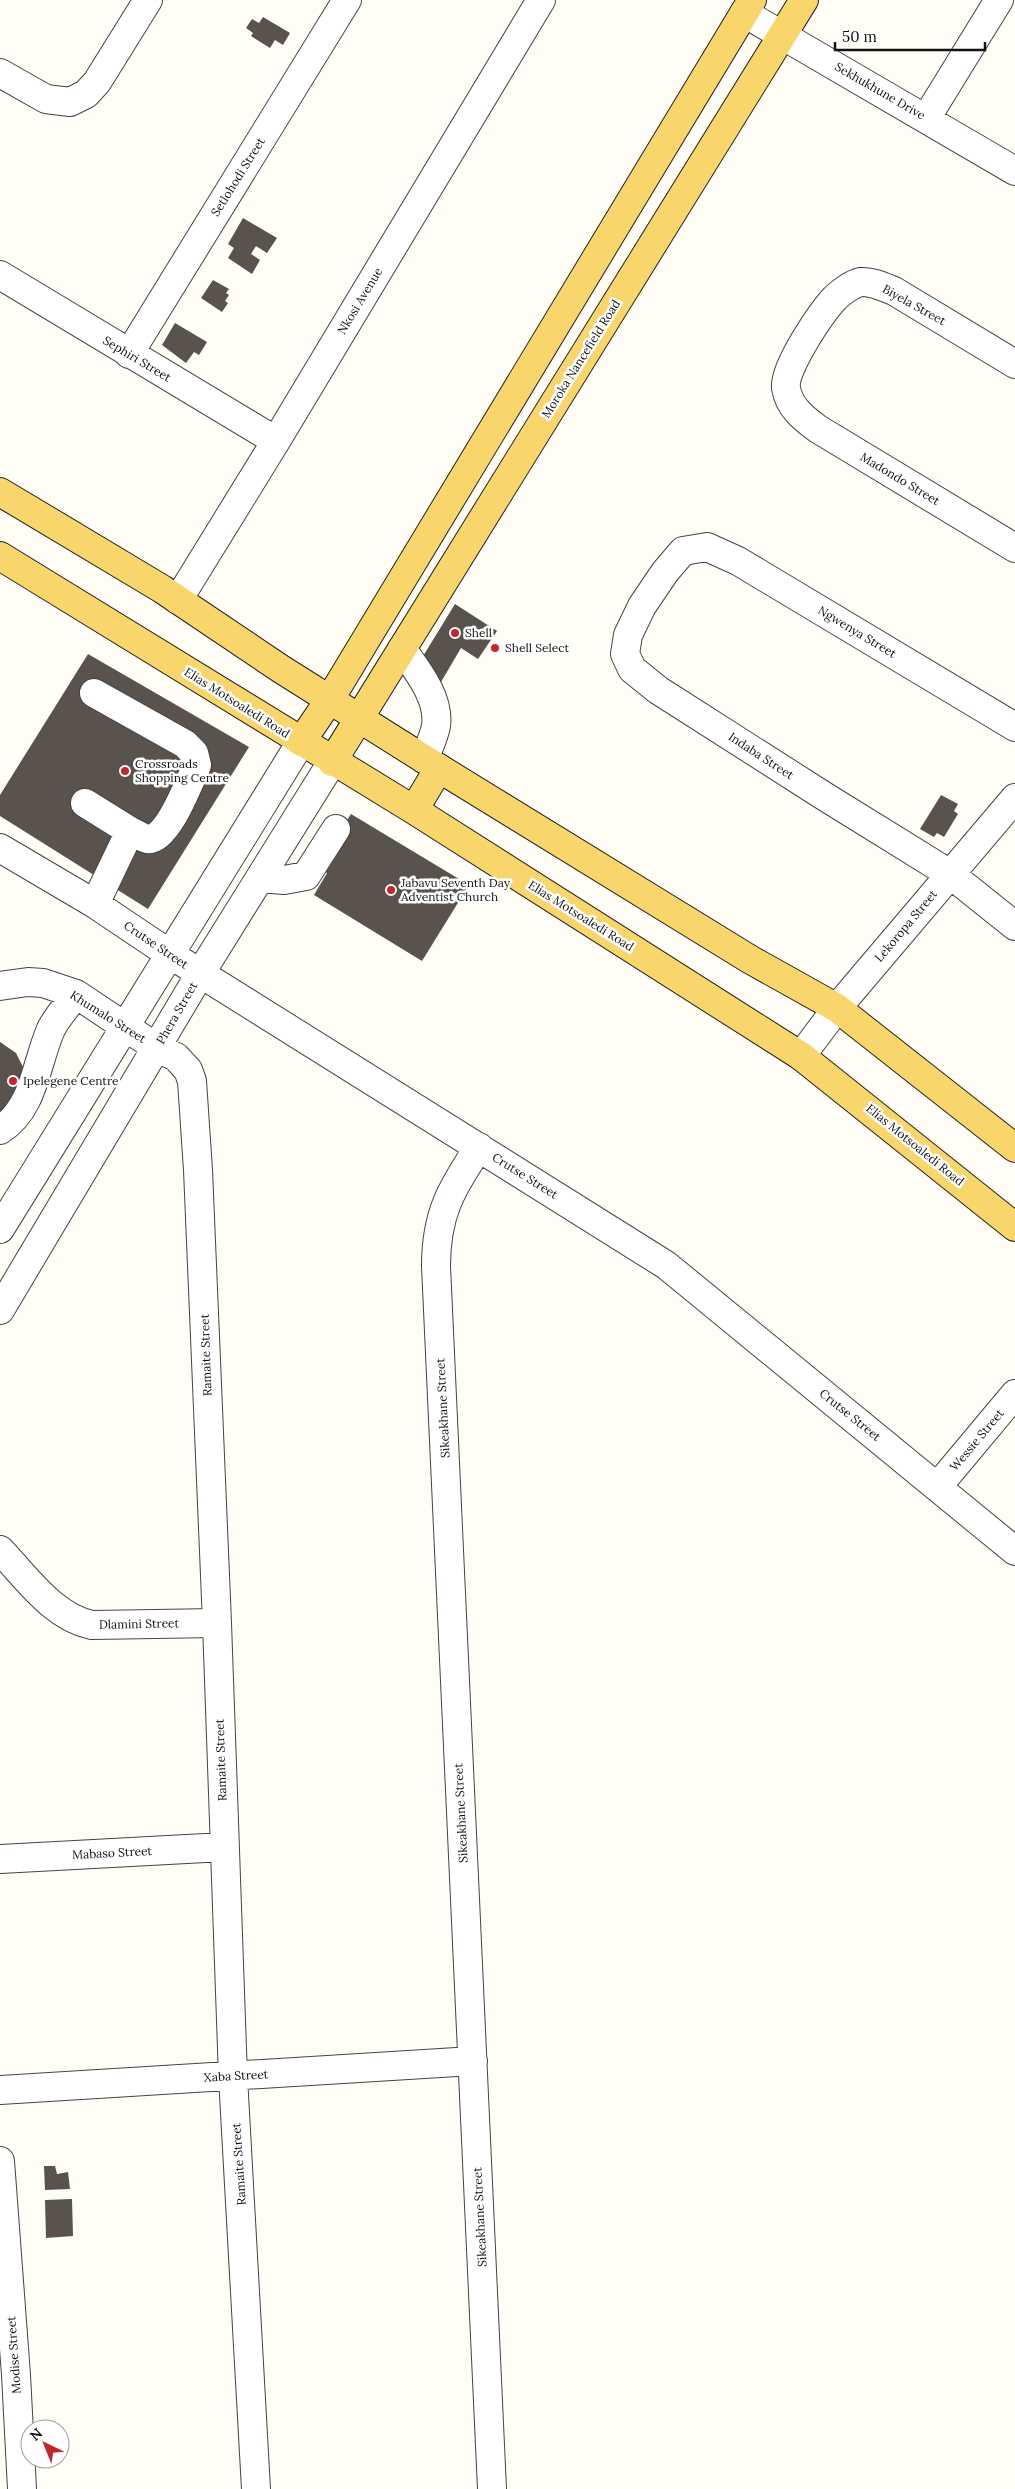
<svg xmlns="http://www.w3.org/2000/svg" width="1015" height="2489" font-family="Lora,serif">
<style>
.building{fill:#5a524d}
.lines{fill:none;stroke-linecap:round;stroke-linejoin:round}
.minor-casing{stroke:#444;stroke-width:30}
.major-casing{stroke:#222;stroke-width:30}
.minor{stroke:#fff;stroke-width:28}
.major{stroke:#f9d66b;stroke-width:28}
.poi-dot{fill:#c4262e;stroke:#fff;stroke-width:2}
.labels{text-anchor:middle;stroke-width:5;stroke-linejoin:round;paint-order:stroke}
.street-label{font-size:12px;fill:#111;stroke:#fff}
.poi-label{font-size:12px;fill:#111;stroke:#fff;text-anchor:start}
</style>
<rect width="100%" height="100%" fill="#fffdf5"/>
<path class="building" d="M 263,17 L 290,33 L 283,45 L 275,40 L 270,48 L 251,36 L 253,33 L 246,28 L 252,19 L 259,23 Z
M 243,218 L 277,238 L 267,253 L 256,246 L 251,254 L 260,260 L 252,274 L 228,258 L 234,248 L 228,244 Z
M 213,280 L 229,289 L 226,293 L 229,295 L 225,301 L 228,303 L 222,312 L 201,298 Z
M 175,323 L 207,342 L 199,355 L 194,352 L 186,363 L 162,345 Z
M 455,604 L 497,631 L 478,659 L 461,648 L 441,682 L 417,666 Z
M 88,654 L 249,747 L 148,909 L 0,816 L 0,795 Z
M 941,795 L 958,804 L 954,811 L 958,814 L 944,837 L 937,833 L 934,837 L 920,829 Z
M 351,814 L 469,885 L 422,961 L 314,895 L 327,873 L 317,867 Z
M 0,1042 L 16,1053 L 25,1071 L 0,1124 Z
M 44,2166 L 55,2166 L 57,2174 L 68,2172 L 70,2189 L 45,2190 Z
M 72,2199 L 73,2236 L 46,2238 L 45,2200 Z"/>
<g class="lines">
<g class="minor-casing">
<path id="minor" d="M 744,13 L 1015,171
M 0,73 L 46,99 L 70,102 L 86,94 L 97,82 L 148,0
M 927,117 L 999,0
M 0,275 L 276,441
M 129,354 L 347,0
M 1015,364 L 894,291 C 884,287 872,281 861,282 C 852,284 841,292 835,298 C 821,313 783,369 786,388 C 789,407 803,418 818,429 L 1015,548
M 178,600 L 276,441 L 541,0
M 402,649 C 417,670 440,698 436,726 C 434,737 428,749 424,759
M 94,693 L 185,744 L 194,753 L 197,765 C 190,780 167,843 147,839 C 142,838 135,833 130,831 L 95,904
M 1015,727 L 738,561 L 707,547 L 683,551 L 665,572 L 642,606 L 628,635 L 625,654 L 632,669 L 658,690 L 824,796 L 950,874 L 1015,926
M 85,803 L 130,831
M 0,848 L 95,904 L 171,955 L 666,1265 L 1015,1551
M 260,878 L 284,880 L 306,876 L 336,829
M 0,986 L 28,982 L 43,983 L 76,994 L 157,1048 L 176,1057 L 188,1070 L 192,1081 L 198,1170 L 217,1623 L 233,2077 L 256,2489
M 801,1056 L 837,1008 L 1015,798
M 0,1130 C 34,1109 36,1063 51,1029 C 57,1017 68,1005 76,994
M 479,1147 C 451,1189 436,1214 436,1266 L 492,2489
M 0,1229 L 301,742
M 0,1310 L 200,974 L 332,762
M 938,1486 L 1015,1394
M 0,1550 C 26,1577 53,1617 92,1625 L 217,1623
M 0,1859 L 224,1847
M 0,2090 L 473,2061
M 0,2161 L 16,2375 L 22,2489"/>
</g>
<g class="major-casing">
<path id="major" d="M 0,492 L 162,589 L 281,669 L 424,759 L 751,960 L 837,1008 L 1015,1148
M 0,556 L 414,810 L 801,1056 L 1015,1227
M 301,742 L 330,699 L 752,0
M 332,762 L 804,0
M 414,810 L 439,768"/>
</g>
<use href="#minor" class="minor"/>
<use href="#major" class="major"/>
</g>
<g class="poi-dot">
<circle cx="455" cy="633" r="5"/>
<circle cx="495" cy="648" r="5"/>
<circle cx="125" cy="771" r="5"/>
<circle cx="391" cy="890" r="5"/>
<circle cx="13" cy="1081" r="5"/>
</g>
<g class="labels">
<g class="street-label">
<text transform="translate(880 91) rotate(30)" y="4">Sekhukhune Drive</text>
<text transform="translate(238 177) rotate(-58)" y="4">Setlohodi Street</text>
<text transform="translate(360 301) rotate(-59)" y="4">Nkosi Avenue</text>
<text transform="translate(914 305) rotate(29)" y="4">Biyela Street</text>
<text transform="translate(137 359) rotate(31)" y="4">Sephiri Street</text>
<text transform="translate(581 359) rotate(-58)" y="4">Moroka Nancefield Road</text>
<text transform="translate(900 479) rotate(31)" y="4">Madondo Street</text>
<text transform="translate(857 632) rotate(31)" y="4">Ngwenya Street</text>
<text transform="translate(237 703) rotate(32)" y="4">Elias Motsoaledi Road</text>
<text transform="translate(761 756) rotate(33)" y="4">Indaba Street</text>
<text transform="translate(581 916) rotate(32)" y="4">Elias Motsoaledi Road</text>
<text transform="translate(906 926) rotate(-50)" y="4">Lekoropa Street</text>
<text transform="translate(156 945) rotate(34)" y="4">Crutse Street</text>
<text transform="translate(177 1013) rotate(-60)" y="4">Phera Street</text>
<text transform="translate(108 1017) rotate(32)" y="4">Khumalo Street</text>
<text transform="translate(915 1145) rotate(39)" y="4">Elias Motsoaledi Road</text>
<text transform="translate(525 1176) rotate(32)" y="4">Crutse Street</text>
<text transform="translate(206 1355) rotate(-92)" y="4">Ramaite Street</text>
<text transform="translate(443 1408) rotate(-93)" y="4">Sikeakhane Street</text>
<text transform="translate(850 1415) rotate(39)" y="4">Crutse Street</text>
<text transform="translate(977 1440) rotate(-50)" y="4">Wessie Street</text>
<text transform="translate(139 1624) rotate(-1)" y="4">Dlamini Street</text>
<text transform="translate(221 1760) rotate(-92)" y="4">Ramaite Street</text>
<text transform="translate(461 1813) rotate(-93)" y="4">Sikeakhane Street</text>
<text transform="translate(112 1853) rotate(-3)" y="4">Mabaso Street</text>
<text transform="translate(236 2076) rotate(-3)" y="4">Xaba Street</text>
<text transform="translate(239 2164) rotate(-94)" y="4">Ramaite Street</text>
<text transform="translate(480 2217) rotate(-93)" y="4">Sikeakhane Street</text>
<text transform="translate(14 2355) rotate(-94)" y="4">Modise Street</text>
</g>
<g class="poi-label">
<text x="465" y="637">Shell</text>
<text x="505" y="652">Shell Select</text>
<text x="135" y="768">Crossroads<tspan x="135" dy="14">Shopping Centre</tspan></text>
<text x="401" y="887">Jabavu Seventh Day<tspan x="401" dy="14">Adventist Church</tspan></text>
<text x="23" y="1085">Ipelegene Centre</text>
</g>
</g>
<g transform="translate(45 2444) rotate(317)"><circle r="24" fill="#ffffff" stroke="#a0a0a0"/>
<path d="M0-4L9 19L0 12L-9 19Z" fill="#c4262e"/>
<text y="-8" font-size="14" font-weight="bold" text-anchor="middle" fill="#111111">N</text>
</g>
<path d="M835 42v8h150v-8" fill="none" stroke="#111111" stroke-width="2.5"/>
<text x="842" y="42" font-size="15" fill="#111111" stroke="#ffffff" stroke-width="4" paint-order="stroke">50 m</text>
</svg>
